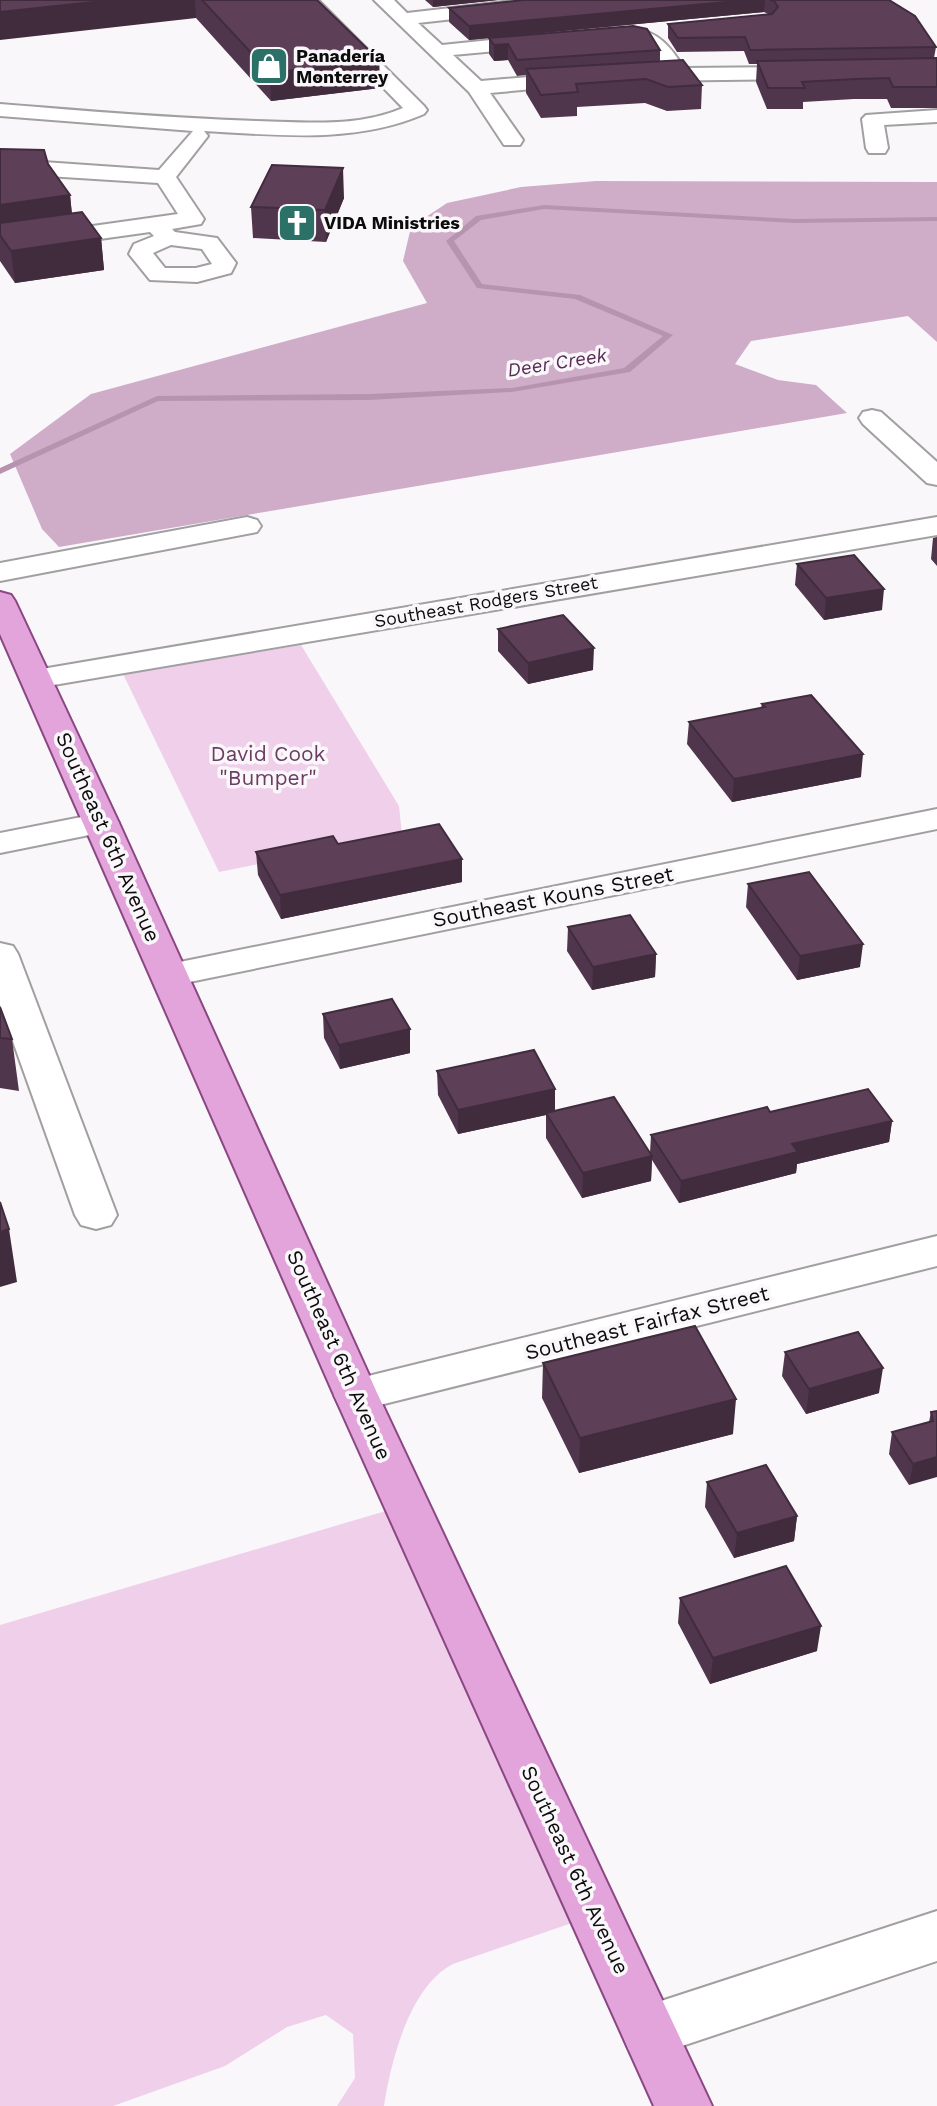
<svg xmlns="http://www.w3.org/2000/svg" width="937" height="2106" font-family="'Work Sans',sans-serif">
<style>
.green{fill:#efcfe9}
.forest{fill:#cfadc9}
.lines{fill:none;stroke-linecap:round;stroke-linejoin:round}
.stream{fill:#b694b0;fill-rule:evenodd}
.minor-casing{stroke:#a29fa1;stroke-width:4}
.major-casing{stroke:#8b4783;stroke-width:4}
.minor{fill:#fff;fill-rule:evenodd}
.major{fill:#e2a4db;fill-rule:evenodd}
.wall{fill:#50364c}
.shaded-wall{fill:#412c3e}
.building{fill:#5d3f58;stroke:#412c3e;stroke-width:2}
.labels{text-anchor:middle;stroke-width:7;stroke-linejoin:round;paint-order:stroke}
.far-poi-label{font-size:18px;font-weight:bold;fill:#0d0c0d;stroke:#faf7fa;text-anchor:start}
.far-street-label{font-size:18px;fill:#0d0c0d;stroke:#faf7fa}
.far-water-label{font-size:19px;font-style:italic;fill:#582c53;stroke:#faf7fa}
.park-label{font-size:21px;fill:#6a3c64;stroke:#faf7fa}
.street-label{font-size:21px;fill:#0d0c0d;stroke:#faf7fa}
</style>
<rect width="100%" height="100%" fill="#faf7fa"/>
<path class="green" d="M 301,645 L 399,806 L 402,835 L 219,872 L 123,674 Z
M 406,1505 L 595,1915 L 453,1964 C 410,1986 391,2060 384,2106 L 337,2106 L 355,2078 L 353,2034 L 326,2015 L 287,2027 L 225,2066 L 113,2106 L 0,2106 L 0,1625 Z"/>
<path class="forest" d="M 596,181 L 937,182 L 937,342 L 908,316 L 751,341 L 735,364 L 778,380 L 816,385 L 847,413 L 59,547 L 42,529 L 10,454 L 91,394 L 427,303 L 403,261 L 411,227 L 447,203 L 521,187 Z"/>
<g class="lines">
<path class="stream" d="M 544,205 L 795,219 L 937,217 L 937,221 L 795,223 L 544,209 L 481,220 L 454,241 L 482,284 L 580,295 L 673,335 L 630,372 L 512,392 L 369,400 L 158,401 L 0,474 L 0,468 L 157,396 L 369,394 L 512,388 L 624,368 L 663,336 L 575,299 L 477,288 L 446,241 L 476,216 Z"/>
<g class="minor-casing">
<path id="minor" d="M 298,0 L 318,0 L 424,106 L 427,110 L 424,114 C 355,144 277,135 204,131 L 208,136 L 176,177 L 204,219 L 201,224 L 172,229 L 175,232 L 217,238 L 236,263 L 231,273 L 197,282 L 150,280 L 129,254 L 134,244 L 154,236 L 150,232 L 0,253 L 0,239 L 178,214 L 158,183 L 0,173 L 0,159 L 159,170 L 193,131 L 0,116 L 0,104 C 85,111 170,118 256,121 C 305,122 357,128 403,108 ZM 171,245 L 202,249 L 212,264 L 196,268 L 165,268 L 153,253 Z
M 374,0 L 394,0 L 407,13 L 521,0 L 580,0 L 571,6 L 418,23 L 442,45 L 540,35 L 550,41 L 540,47 L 453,55 L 481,81 L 578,73 L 585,75 L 588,79 L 585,83 L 578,85 L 490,93 L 523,140 L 520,145 L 504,145 L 469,92 Z
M 632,28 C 659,32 670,46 684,68 L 809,67 L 816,69 L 819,73 L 816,77 L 809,79 L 642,81 L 635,79 L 632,75 L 635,71 L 664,69 C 658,59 652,48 642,42 C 627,34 604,48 593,35 L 603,29 Z
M 937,110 L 937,122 L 884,125 L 888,148 L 885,153 L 869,153 L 866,148 L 862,119 L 866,115 Z
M 872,410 L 881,412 L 937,462 L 937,485 L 927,483 L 863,424 L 859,418 L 863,412 Z
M 247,517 L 257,520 L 261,526 L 257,532 L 0,581 L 0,563 Z
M 937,517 L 937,535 L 36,688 L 25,686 L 20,679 L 25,672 L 36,670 Z
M 937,809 L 937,829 L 170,986 L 157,983 L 151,975 L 157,967 L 170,964 Z
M 102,813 L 114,816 L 119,823 L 114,830 L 0,853 L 0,833 Z
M 0,943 L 13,946 L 18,954 L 117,1215 L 111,1225 L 96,1229 L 81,1225 L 75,1215 L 0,1005 Z
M 937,1236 L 937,1266 L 356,1411 L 340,1407 L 334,1395 L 340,1383 L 356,1379 Z
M 937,1911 L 937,1961 L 649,2057 L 629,2050 L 621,2031 L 629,2012 L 649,2005 Z"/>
</g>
<g class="major-casing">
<path id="major" d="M 0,592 L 11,595 L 15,601 L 119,823 L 378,1395 L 712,2106 L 654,2106 L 334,1395 L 0,634 Z"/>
</g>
<use href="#minor" class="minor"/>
<use href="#major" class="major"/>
</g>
<path class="wall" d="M 0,0 L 317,0 L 379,60 L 380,88 L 271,101 L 196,18 Z
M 425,0 L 498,0 L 433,7 Z
M 524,0 L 889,0 L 936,47 L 934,58 L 937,58 L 937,108 L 891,108 L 887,99 L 854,99 L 803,102 L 803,109 L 767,109 L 756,82 L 757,64 L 749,64 L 744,51 L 677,52 L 668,38 L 668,24 L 768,14 L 764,12 L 469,40 L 449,22 L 449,8 Z
M 489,38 L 660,50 L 660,61 L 702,85 L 701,109 L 667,111 L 645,103 L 577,107 L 577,116 L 541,118 L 526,93 L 526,75 L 517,76 L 508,60 L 494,61 L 489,54 Z
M 0,149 L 48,164 L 70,195 L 72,214 L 101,238 L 104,270 L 15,283 L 0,261 Z
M 344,198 L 326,242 L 253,238 L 251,207 Z
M 937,537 L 937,566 L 931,559 L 933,538 Z
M 797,564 L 882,610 L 824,620 L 795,585 Z
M 498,629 L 593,670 L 528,684 L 498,651 Z
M 762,704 L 861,777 L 732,802 L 687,744 L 689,722 L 761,708 Z
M 338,844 L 462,859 L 462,882 L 281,919 L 258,875 L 256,852 Z
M 748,884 L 860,967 L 797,980 L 746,907 Z
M 568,927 L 656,954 L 655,977 L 592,990 L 567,951 Z
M 0,1007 L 12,1039 L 19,1091 L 0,1088 Z
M 323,1014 L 410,1029 L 410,1053 L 340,1069 L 324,1038 Z
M 437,1071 L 555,1089 L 555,1111 L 650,1153 L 651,1135 L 770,1112 L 892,1121 L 889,1142 L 797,1164 L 796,1173 L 679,1203 L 652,1160 L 651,1181 L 582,1198 L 546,1138 L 546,1115 L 458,1134 L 438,1095 Z
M 785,1352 L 879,1393 L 806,1414 L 782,1376 Z
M 543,1363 L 733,1434 L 579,1473 L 542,1398 Z
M 937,1411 L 909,1485 L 889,1454 L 892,1432 L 929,1422 L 931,1412 Z
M 707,1482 L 797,1516 L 794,1541 L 734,1558 L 705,1507 Z
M 680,1598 L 817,1651 L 710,1684 L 678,1623 Z"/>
<path class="shaded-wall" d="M 112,0 L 195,0 L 196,18 L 0,40 L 0,12 Z
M 433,0 L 498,0 L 433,7 Z
M 748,0 L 765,0 L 764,12 L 469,40 L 469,26 Z
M 508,44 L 508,60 L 494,61 L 494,45 Z
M 379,60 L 380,88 L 271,101 L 270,73 Z
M 343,168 L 344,198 L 326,242 L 325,210 Z
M 70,195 L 73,226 L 0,235 L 0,205 Z
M 101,238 L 104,270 L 15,283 L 11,251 Z
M 884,589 L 882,610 L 824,620 L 826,598 Z
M 594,648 L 593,670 L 528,684 L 528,663 Z
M 863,754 L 861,777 L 732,802 L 734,779 Z
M 462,859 L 462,882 L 281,919 L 280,895 Z
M 863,944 L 860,967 L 797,980 L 800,956 Z
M 656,954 L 655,977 L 592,990 L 593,967 Z
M 410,1029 L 410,1053 L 340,1069 L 339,1045 Z
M 555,1089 L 555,1113 L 458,1134 L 458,1110 Z
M 892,1121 L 889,1142 L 797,1164 L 796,1173 L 679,1203 L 681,1181 L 792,1144 Z
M 652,1156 L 651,1181 L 582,1198 L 583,1173 Z
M 9,1229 L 17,1282 L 0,1287 L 0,1232 Z
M 883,1368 L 879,1393 L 806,1414 L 809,1389 Z
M 736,1399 L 733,1434 L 579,1473 L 580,1438 Z
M 937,1457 L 937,1477 L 909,1485 L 913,1464 Z
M 797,1516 L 794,1541 L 734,1558 L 737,1533 Z
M 821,1626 L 817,1651 L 710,1684 L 713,1658 Z"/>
<path class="building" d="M 0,0 L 112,0 L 0,12 Z
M 202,0 L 317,0 L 379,60 L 270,73 Z
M 524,0 L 748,0 L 469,26 L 449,8 Z
M 770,0 L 889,0 L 915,16 L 936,47 L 750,50 L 745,37 L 678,38 L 668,24 L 772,14 L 778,7 L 774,1 Z
M 633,26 L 647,29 L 660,50 L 517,60 L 508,44 L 494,45 L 489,38 Z
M 937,58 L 937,87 L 893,87 L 889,78 L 856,79 L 802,82 L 805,88 L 768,88 L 757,61 Z
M 683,60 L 702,85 L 668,87 L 646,79 L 576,84 L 578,92 L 541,95 L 526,69 Z
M 0,149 L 44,150 L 48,164 L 70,195 L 0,205 Z
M 272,165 L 343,168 L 325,210 L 251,207 Z
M 82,212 L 101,238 L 11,251 L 0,235 L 0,223 Z
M 854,555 L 884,589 L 826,598 L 797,564 Z
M 563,615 L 594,648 L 528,663 L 498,629 Z
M 811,695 L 863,754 L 734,779 L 689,722 L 765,707 L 762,704 Z
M 439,824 L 462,859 L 280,895 L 256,852 L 333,836 L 338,844 Z
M 809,872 L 863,944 L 800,956 L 748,884 Z
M 630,915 L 656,954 L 593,967 L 568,927 Z
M 392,999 L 410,1029 L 339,1045 L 323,1014 Z
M 0,1007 L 12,1039 L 0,1038 Z
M 534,1050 L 555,1089 L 458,1110 L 437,1071 Z
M 868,1089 L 892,1121 L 792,1144 L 798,1152 L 681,1181 L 651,1135 L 767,1107 L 770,1112 Z
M 614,1097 L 652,1156 L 583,1173 L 546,1113 Z
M 0,1202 L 9,1229 L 0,1232 Z
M 695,1326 L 736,1399 L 580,1438 L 543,1363 Z
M 858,1332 L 883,1368 L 809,1389 L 785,1352 Z
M 937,1411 L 937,1457 L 913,1464 L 892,1432 L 933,1421 L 931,1412 Z
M 766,1465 L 797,1516 L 737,1533 L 707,1482 Z
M 786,1566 L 821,1626 L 713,1658 L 680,1598 Z"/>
<defs>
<g id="shop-square" transform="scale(2.0125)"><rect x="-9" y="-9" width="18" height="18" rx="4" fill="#2b7167" stroke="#faf7fa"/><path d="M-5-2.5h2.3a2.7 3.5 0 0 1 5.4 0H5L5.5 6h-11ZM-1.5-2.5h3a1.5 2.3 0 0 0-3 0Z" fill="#fff"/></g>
<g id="church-square" transform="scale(2.0125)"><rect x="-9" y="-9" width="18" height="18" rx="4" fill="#2b7167" stroke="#faf7fa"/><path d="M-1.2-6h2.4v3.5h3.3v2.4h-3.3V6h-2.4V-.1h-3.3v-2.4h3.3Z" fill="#fff"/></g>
</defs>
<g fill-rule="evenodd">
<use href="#shop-square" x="269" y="66"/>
<use href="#church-square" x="297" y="223"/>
</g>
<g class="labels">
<g class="far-poi-label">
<text x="296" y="62">Panadería<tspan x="296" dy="21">Monterrey</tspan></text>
<text x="324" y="229">VIDA Ministries</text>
</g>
<g class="far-street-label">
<text transform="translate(486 602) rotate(-10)" y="6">Southeast Rodgers Street</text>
</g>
<g class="far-water-label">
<text transform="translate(557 362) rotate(-9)" y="7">Deer Creek</text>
</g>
<g class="park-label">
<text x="268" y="761">David Cook<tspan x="268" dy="24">"Bumper"</tspan></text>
</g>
<g class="street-label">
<text transform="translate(108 837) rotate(66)" y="7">Southeast 6th Avenue</text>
<text transform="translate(553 897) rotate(-11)" y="7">Southeast Kouns Street</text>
<text transform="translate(647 1323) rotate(-14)" y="7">Southeast Fairfax Street</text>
<text transform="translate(339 1355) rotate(66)" y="7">Southeast 6th Avenue</text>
<text transform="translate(575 1870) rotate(65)" y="7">Southeast 6th Avenue</text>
</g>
</g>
</svg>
